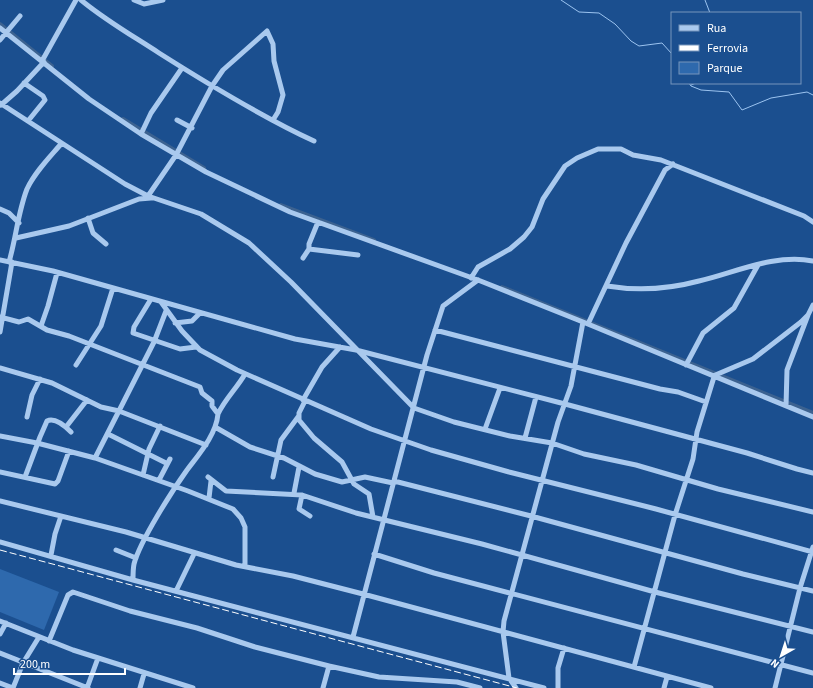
<svg xmlns="http://www.w3.org/2000/svg" width="813" height="688" font-family="'Source Sans 3',sans-serif">
<style>
.green{fill:#2e69ad}
.lines{fill:none;stroke-linecap:round;stroke-linejoin:round}
.stream{stroke:#9cc4f0;stroke-width:1}
.canal{stroke:#3c6290;stroke-width:4}
.minor{stroke:#a9c9ee;stroke-width:5}
.rail{stroke:#fff;stroke-width:1;stroke-dasharray:7 3;stroke-linecap:butt}
</style>
<rect width="100%" height="100%" fill="#1b4f8f"/>
<path class="green" d="M 0,569 L 59,592 L 44,630 L 0,612 Z"/>
<g class="lines">
<path class="stream" d="M 561,0 L 579,12 L 599,13 L 615,24 L 631,41 L 639,46 L 662,43 L 672,54
M 705,0 L 710,13
M 689,83 L 691,86 L 701,90 L 729,92 L 742,110 L 771,98 L 807,92 L 813,95
M 691,85 L 696,83"/>
<path class="canal" d="M 0,24 L 52,66
M 123,119 L 204,168
M 281,205 L 374,240
M 502,287 L 813,413"/>
<path class="minor" d="M 81,0 C 105,20 133,36 159,53 C 208,84 262,117 314,141
M 134,0 L 144,4 L 163,0
M 0,28 L 89,99 L 141,134 L 206,172 L 290,212 L 478,280 L 583,322 L 571,386 L 558,422 L 504,621 L 503,632 L 509,678 L 516,688
M 0,40 L 20,16
M 42,61 L 76,0
M 24,83 L 43,96 L 45,100 L 28,121
M 0,103 L 125,184 L 148,196 L 201,214 L 249,243 L 291,282 L 414,408 L 454,422 L 510,436 L 552,443 L 584,454 L 636,465 L 718,489 L 813,512
M 1,105 L 17,91 L 44,62
M 177,120 L 192,128
M 141,134 L 151,113 L 182,68
M 148,196 L 176,155 L 212,86 L 223,70 L 267,31 L 273,44 L 274,61 L 283,95 L 278,112 L 273,120
M 0,209 L 9,213 L 19,223
M 88,218 L 93,233 L 106,244
M 16,238 L 69,226 L 139,199 L 151,198
M 309,249 L 358,255
M 303,258 L 309,249 L 309,244 L 318,222
M 0,260 L 53,271 L 295,339 L 356,350 L 565,404 L 747,453 L 797,469 L 813,473
M 9,262 C 16,238 18,212 27,189 C 35,172 49,158 61,144
M 471,278 L 478,267 L 510,249 L 524,237 L 532,227 L 543,199 L 565,166 L 577,158 L 598,149 L 621,149 L 633,155 L 661,160 L 804,216 L 813,222
M 607,286 C 637,291 669,289 699,281 C 734,273 775,253 813,261
M 151,299 L 134,327 L 133,333 L 180,349 L 196,347
M 161,302 L 182,331 L 200,350 L 237,370 L 371,429 L 431,450 L 509,472 L 656,509 L 813,552
M 0,317 L 19,322 L 28,319 L 47,330 L 69,336 L 200,387 L 202,393 L 212,401 L 212,406 L 218,414 C 216,435 199,454 187,470 C 172,491 140,541 134,564 C 133,569 133,574 133,580
M 583,322 L 813,417
M 175,323 L 192,321 L 200,313
M 588,324 L 626,243 L 665,170 L 673,164
M 41,326 L 48,306 L 57,273
M 435,330 L 660,389 L 678,392 L 706,402
M 0,332 L 12,262
M 76,365 L 101,326 L 113,288
M 686,365 L 703,333 L 734,308 L 758,265
M 0,368 L 52,383 L 101,407 L 119,411 L 206,445
M 713,376 L 753,359 L 801,322 L 808,315 L 813,305
M 303,400 L 322,367 L 340,347
M 305,401 L 299,413 L 299,420 L 314,438 L 342,462 L 354,484 L 369,494 L 373,517
M 786,406 L 787,370 L 808,315
M 218,414 C 225,399 237,388 245,374
M 27,417 L 32,395 L 40,379
M 66,427 L 87,400
M 215,427 L 250,447 L 284,458 L 315,474 L 342,482 L 365,477 L 393,483
M 485,429 L 500,388
M 108,434 L 166,463
M 0,436 L 37,443 L 95,458 L 188,491 L 233,509 L 241,518 L 245,527 L 245,566
M 525,438 L 536,397
M 95,458 L 154,342 L 166,311
M 0,472 L 55,484 L 58,481 L 69,451
M 143,475 L 149,449 L 160,426
M 25,477 L 40,437 L 47,421 C 55,417 65,426 71,432
M 208,477 L 226,491 L 302,495 L 356,513 L 482,544 L 655,592 L 813,632
M 273,477 L 281,440 L 298,417
M 159,480 L 170,459
M 394,481 L 531,516 L 743,574 L 813,591
M 294,493 L 299,467
M 302,495 L 299,509 L 310,516
M 209,498 L 211,481
M 0,501 L 126,532 L 236,565 L 293,576 L 363,594 L 711,688
M 0,542 L 133,580 L 544,688
M 116,550 L 136,558
M 374,554 L 434,573 L 813,673
M 51,555 L 55,534 L 61,516
M 176,591 L 194,554
M 0,621 L 73,650 L 193,688
M 0,634 L 6,623
M 353,637 L 427,355 L 443,306 L 478,280
M 49,641 L 68,595 L 73,592 L 130,611 L 197,628 L 255,647 L 329,666 L 379,677 L 457,682 L 480,688
M 0,653 L 88,688
M 634,667 L 675,515 L 693,459 L 697,432 L 714,377
M 0,683 L 13,688
M 13,688 L 23,663 L 39,637
M 87,688 L 98,658
M 140,688 L 144,674
M 323,688 L 329,666
M 558,688 L 558,668 L 564,648
M 664,688 L 667,677
M 775,688 L 800,588 L 813,547"/>
<path class="rail" d="M 0,550 L 517,688"/>
</g>
<rect x="671" y="12" width="130" height="72" fill="#1b4f8f" stroke="#7695bc"/>
<rect x="679" y="25" width="20" height="6" fill="#a9c9ee" stroke="#7695bc"/>
<text x="707" y="32" font-size="12" fill="#ffffff">Rua</text>
<rect x="679" y="45" width="20" height="6" fill="#ffffff" stroke="#7695bc"/>
<text x="707" y="52" font-size="12" fill="#ffffff">Ferrovia</text>
<rect x="679" y="62" width="20" height="12" fill="#2e69ad" stroke="#7695bc"/>
<text x="707" y="72" font-size="12" fill="#ffffff">Parque</text>
<g transform="translate(781 656) rotate(219)" stroke="#1b4f8f" stroke-width="3" paint-order="stroke">
<path d="M0-3L7 15L0 10L-7 15Z" fill="#ffffff"/>
<text y="-6" font-size="11" font-weight="bold" text-anchor="middle" fill="#ffffff">N</text>
</g>
<path d="M14 668v6h111v-6" fill="none" stroke="#ffffff" stroke-width="2"/>
<text x="20" y="668" font-size="12" fill="#ffffff" stroke="#1b4f8f" stroke-width="3" paint-order="stroke">200 m</text>
</svg>
